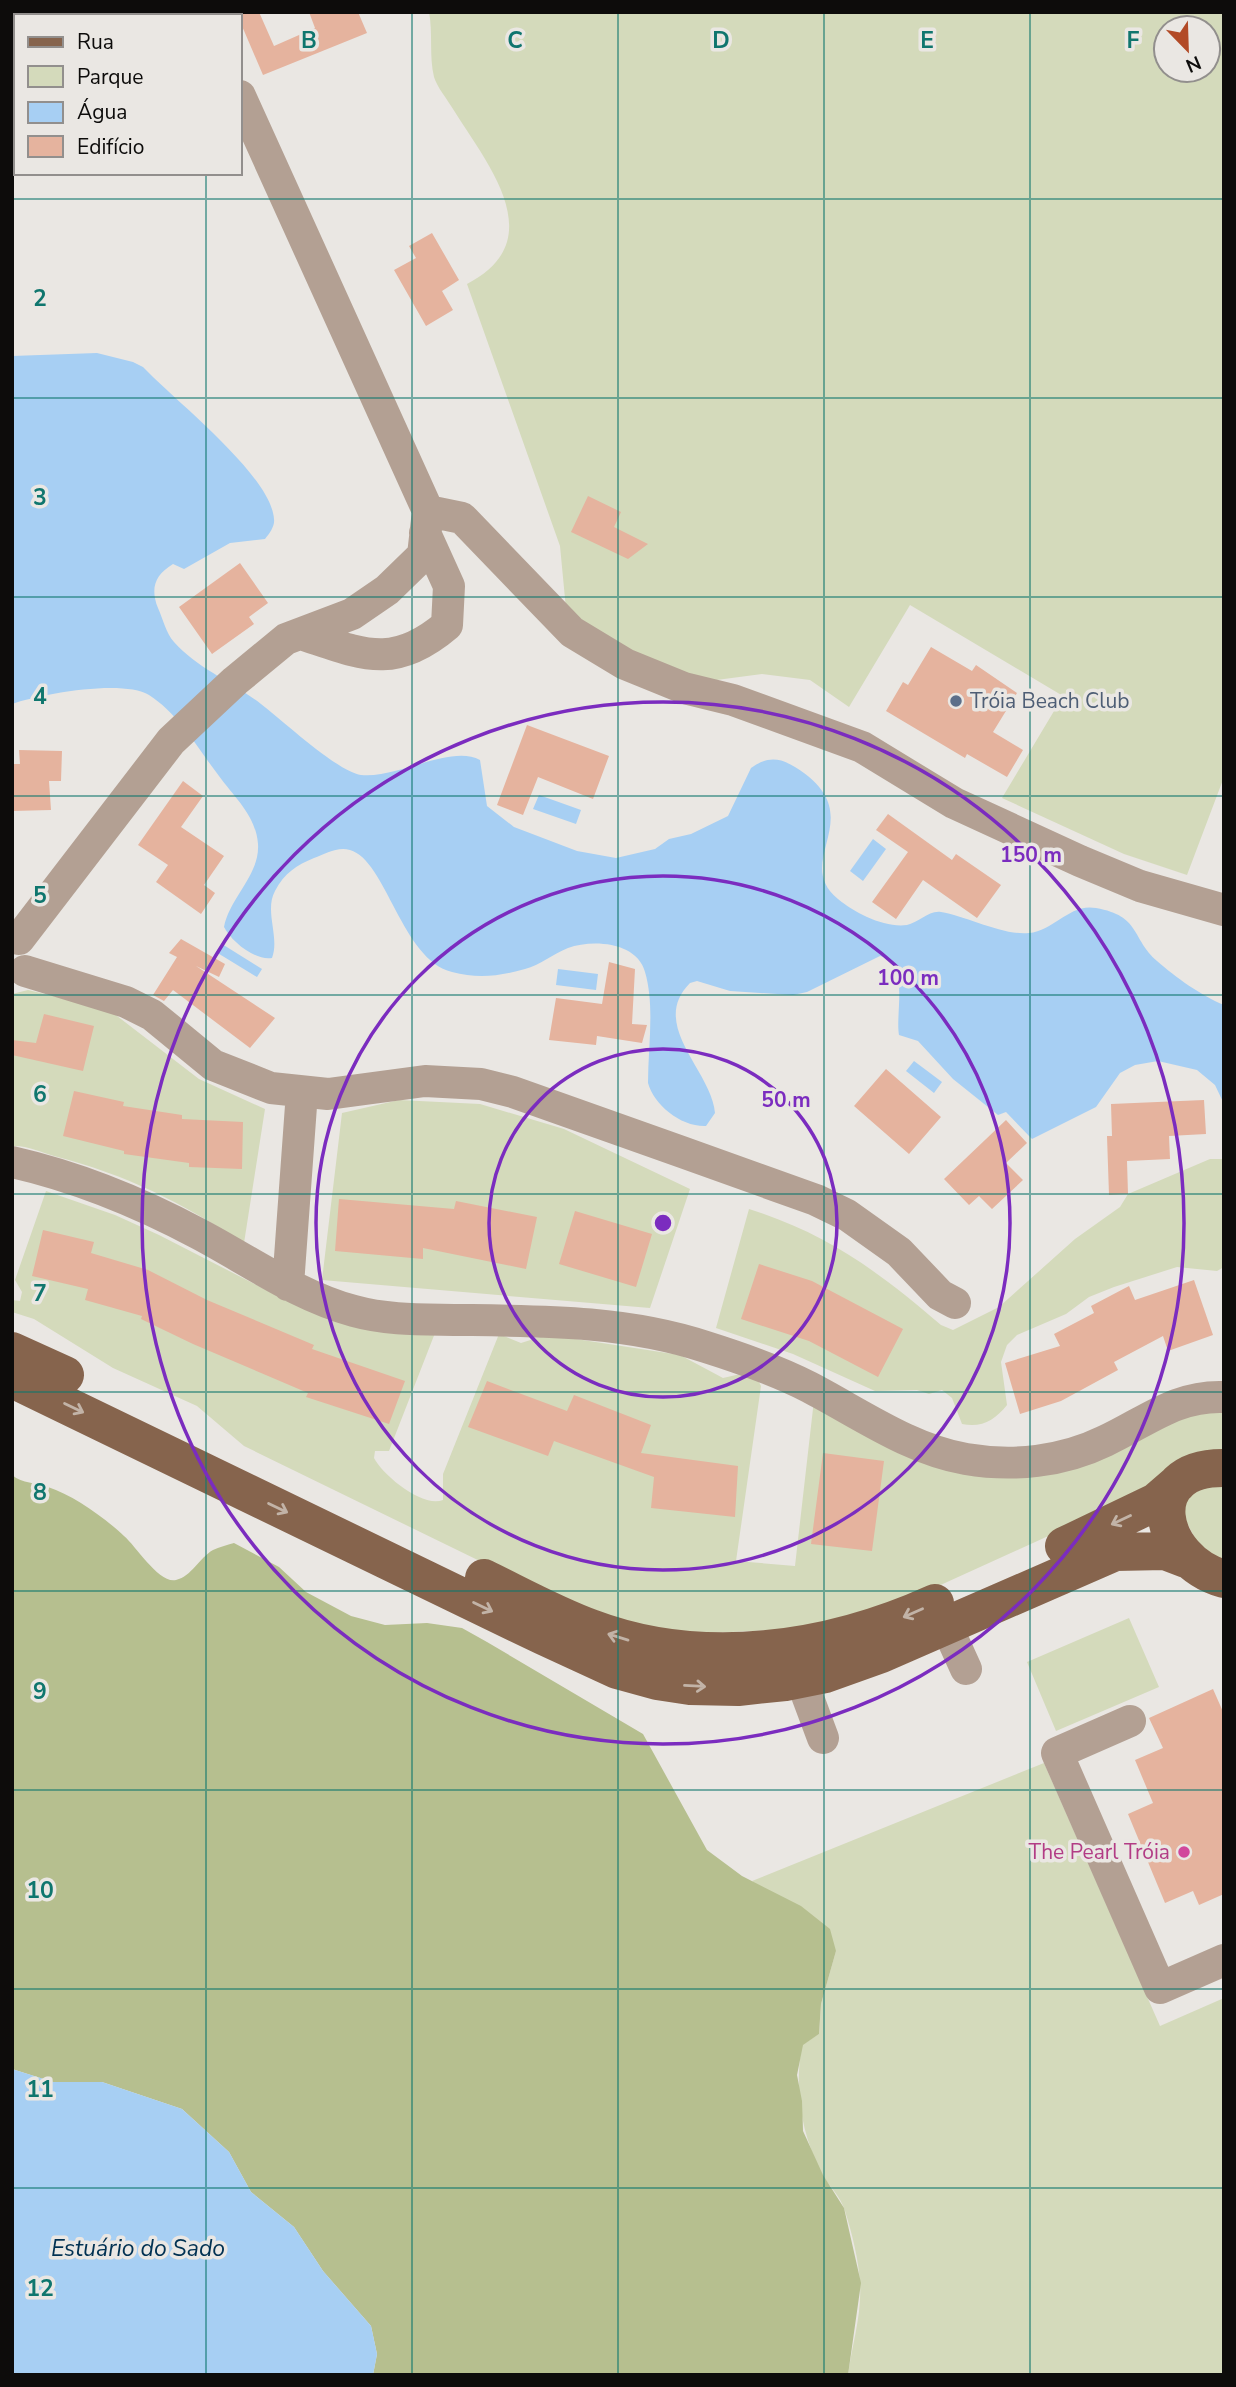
<svg xmlns="http://www.w3.org/2000/svg" width="1236" height="2387" font-family="'Nunito Sans',sans-serif">
<style>
.green{fill:#d4dabb;fill-rule:evenodd}
.forest{fill:#b6bf8f}
.water{fill:#a7cff3}
.building{fill:#e5b39e}
.lines{fill:none;stroke-linecap:round;stroke-linejoin:round}
.minor{stroke:#b3a093;stroke-width:32}
.major{stroke:#86644d;stroke-width:38}
.oneway{stroke:#c2b3a7}
.grid{fill:none;stroke:#0f766e;stroke-width:2;stroke-opacity:0.55}
.ring{fill:none;stroke:#7b2cbf;stroke-width:3.5}
.service-dot{fill:#5c6f8a;stroke:#eae7e3;stroke-width:2.5}
.hotel-dot{fill:#d1479c;stroke:#eae7e3;stroke-width:2.5}
.labels{text-anchor:middle;stroke-width:7;stroke-linejoin:round;paint-order:stroke}
.service-label{font-size:21px;fill:#4e5e75;stroke:#eae7e3;text-anchor:start}
.hotel-label{font-size:21px;fill:#b23c85;stroke:#eae7e3;text-anchor:end}
.water-label{font-size:23px;font-style:italic;fill:#013152;stroke:#eae7e3}
.grid-label{font-size:23px;text-anchor:middle;font-weight:bold;fill:#0f766e;stroke:#eae7e3;stroke-width:7;stroke-linejoin:round;paint-order:stroke}
.centre{fill:#7b2cbf;stroke:#eae7e3;stroke-width:3.5}
.ring-label{font-size:21px;text-anchor:middle;font-weight:bold;fill:#7b2cbf;stroke:#eae7e3;stroke-width:7;stroke-linejoin:round;paint-order:stroke}
</style>
<rect width="100%" height="100%" fill="#eae7e3"/>
<path class="green" d="M 429,12 L 1224,12 L 1224,777 L 1187,875 L 1124,854 L 1002,798 L 1063,696 L 910,605 L 849,707 L 810,680 L 762,674 L 709,681 L 654,669 L 566,609 L 560,546 L 467,284 C 552,240 488,165 453,109 C 447,99 437,87 434,77 C 429,56 433,33 429,12 ZM 1166,28 L 1208,28 L 1208,70 L 1166,70 Z
M 28,990 L 108,1009 L 199,1079 L 265,1109 L 244,1243 C 178,1201 130,1176 54,1156 C 41,1152 26,1145 12,1146 L 12,994 Z
M 399,1100 L 480,1104 L 564,1129 L 690,1189 L 650,1308 L 322,1280 L 342,1113 Z
M 1210,1159 L 1224,1159 L 1224,1267 L 1217,1271 L 1177,1267 L 1114,1287 L 1089,1297 L 1066,1314 L 1017,1335 L 1007,1345 L 1001,1362 L 1007,1405 C 995,1420 982,1428 962,1424 L 952,1398 L 942,1390 L 929,1394 L 917,1390 L 875,1391 L 793,1354 L 716,1328 L 749,1209 C 828,1234 879,1272 941,1325 L 953,1330 L 999,1307 L 1075,1239 L 1120,1207 L 1128,1194 Z
M 46,1191 L 115,1215 L 159,1235 L 274,1294 L 435,1333 L 389,1451 L 375,1451 L 374,1458 C 383,1475 422,1508 443,1500 L 443,1474 L 499,1334 L 521,1343 L 559,1331 L 576,1339 L 680,1355 L 723,1378 L 745,1373 L 755,1374 L 761,1386 L 736,1561 L 795,1566 L 814,1400 L 956,1471 L 1156,1421 L 1224,1408 L 1224,1456 L 912,1598 L 819,1628 L 663,1635 L 535,1588 L 244,1446 L 197,1406 L 113,1368 L 34,1319 L 12,1312 L 12,1300 L 20,1301 L 22,1292 L 15,1280 Z
M 1224,1482 L 1224,1566 L 1206,1559 L 1177,1504 L 1185,1493 Z
M 1129,1618 L 1159,1687 L 1056,1731 L 1027,1662 Z
M 1044,1763 L 1160,2026 L 1224,1998 L 1224,2375 L 848,2375 C 852,2345 862,2314 860,2284 C 859,2261 852,2233 845,2211 C 841,2197 829,2186 822,2174 C 801,2134 794,2089 802,2045 L 819,2034 L 821,2004 L 836,1951 L 752,1881 Z"/>
<path class="forest" d="M 12,1475 C 23,1484 35,1482 48,1487 C 73,1495 105,1518 124,1536 C 136,1546 159,1584 176,1580 C 192,1576 199,1558 213,1550 C 219,1547 227,1545 234,1543 L 279,1567 L 306,1592 L 351,1616 L 385,1625 L 427,1623 L 462,1628 L 487,1642 L 643,1734 L 707,1850 L 742,1876 L 801,1906 L 830,1929 L 836,1951 L 821,2004 L 819,2034 L 803,2045 L 797,2075 L 802,2101 L 803,2131 L 823,2175 L 844,2208 L 861,2283 L 848,2375 L 373,2375 L 377,2354 L 371,2326 L 323,2271 L 294,2227 L 251,2192 L 229,2152 L 182,2109 L 102,2082 L 53,2082 L 12,2069 Z"/>
<path class="water" d="M 97,353 L 133,362 L 143,367 C 174,400 271,475 274,519 C 275,526 270,533 265,539 L 230,543 L 184,569 L 173,564 C 155,575 150,588 158,608 C 163,619 166,633 174,642 C 197,668 234,683 261,704 C 282,720 338,772 361,775 C 397,779 451,744 480,760 L 487,806 L 514,827 L 577,851 L 616,858 L 655,849 L 669,839 L 691,834 L 728,816 L 751,768 C 766,757 779,757 795,767 C 874,816 790,860 838,899 C 855,913 884,928 907,925 C 918,923 929,910 941,912 C 966,916 1004,936 1029,933 C 1055,930 1070,903 1096,908 C 1141,916 1131,938 1157,961 C 1175,977 1202,996 1224,1005 L 1224,1104 L 1215,1085 L 1197,1070 L 1158,1061 L 1135,1065 L 1120,1073 L 1096,1107 L 1032,1139 L 1006,1112 L 998,1115 L 953,1079 L 918,1041 L 899,1035 C 895,1013 910,962 880,956 L 807,992 L 793,995 L 730,991 L 697,981 L 690,983 C 648,1025 712,1071 715,1113 L 706,1126 C 681,1127 654,1105 648,1083 C 648,1047 655,1006 645,972 C 637,942 593,939 568,948 C 553,954 540,965 525,969 C 500,976 478,979 452,972 C 402,960 386,860 350,850 C 338,846 325,854 314,858 C 297,865 284,873 275,891 C 264,911 280,937 272,958 C 255,961 231,941 224,927 C 230,897 260,875 258,844 C 256,816 235,798 219,776 C 198,749 179,714 149,695 C 123,679 40,694 12,704 L 12,356 Z
M 539,795 L 581,810 L 576,824 L 533,809 Z
M 873,839 L 886,849 L 863,881 L 850,871 Z
M 222,944 L 262,969 L 257,977 L 216,952 Z
M 558,969 L 598,974 L 596,990 L 556,985 Z
M 914,1061 L 942,1082 L 934,1093 L 906,1071 Z
M 12,2069 L 53,2082 L 102,2082 L 182,2109 L 229,2152 L 251,2192 L 294,2227 L 323,2271 L 371,2326 L 377,2354 L 373,2375 L 12,2375 Z"/>
<path class="building" d="M 236,12 L 259,12 L 274,46 L 315,28 L 309,12 L 358,12 L 367,33 L 263,75 Z
M 432,233 L 459,280 L 442,291 L 453,310 L 426,326 L 394,270 L 416,258 L 409,246 Z
M 588,496 L 621,512 L 614,527 L 648,544 L 628,559 L 571,532 Z
M 240,563 L 268,603 L 249,617 L 254,624 L 212,654 L 179,607 Z
M 931,647 L 972,671 L 976,665 L 1017,693 L 993,732 L 1023,750 L 1007,777 L 967,754 L 965,758 L 886,711 L 903,682 L 908,685 Z
M 527,725 L 609,756 L 593,799 L 538,777 L 523,815 L 497,805 Z
M 19,750 L 62,751 L 61,781 L 49,781 L 51,810 L 12,811 L 12,764 L 20,764 Z
M 183,781 L 203,796 L 181,827 L 224,856 L 204,885 L 215,893 L 201,914 L 156,882 L 168,865 L 138,845 Z
M 888,814 L 952,860 L 956,854 L 1001,885 L 977,918 L 923,880 L 896,919 L 872,902 L 908,852 L 876,830 Z
M 181,939 L 225,964 L 219,977 L 196,966 L 275,1018 L 250,1048 L 173,990 L 164,1001 L 153,995 L 177,957 L 169,953 Z
M 609,962 L 635,969 L 632,1024 L 647,1025 L 642,1043 L 597,1036 L 596,1045 L 549,1040 L 556,998 L 602,1004 Z
M 44,1014 L 94,1026 L 83,1071 L 12,1055 L 12,1040 L 36,1043 Z
M 886,1069 L 941,1117 L 909,1154 L 854,1106 Z
M 74,1091 L 124,1102 L 123,1106 L 182,1115 L 182,1119 L 243,1122 L 242,1169 L 189,1167 L 189,1163 L 124,1154 L 124,1151 L 63,1136 Z
M 1204,1100 L 1206,1134 L 1169,1136 L 1170,1159 L 1127,1161 L 1128,1194 L 1109,1195 L 1107,1136 L 1112,1136 L 1111,1104 Z
M 1006,1120 L 1027,1143 L 1006,1163 L 1023,1180 L 992,1209 L 979,1196 L 969,1205 L 944,1179 Z
M 339,1199 L 454,1209 L 456,1201 L 537,1217 L 526,1269 L 423,1248 L 423,1259 L 335,1251 Z
M 575,1211 L 652,1234 L 636,1287 L 559,1264 Z
M 43,1230 L 94,1242 L 91,1253 L 148,1270 L 207,1300 L 314,1345 L 312,1349 L 405,1381 L 389,1424 L 306,1397 L 308,1393 L 193,1344 L 141,1319 L 142,1316 L 85,1300 L 88,1289 L 32,1276 Z
M 759,1264 L 812,1281 L 903,1329 L 878,1377 L 809,1341 L 741,1319 Z
M 1194,1280 L 1213,1335 L 1168,1351 L 1163,1336 L 1114,1362 L 1118,1370 L 1061,1401 L 1020,1414 L 1005,1363 L 1060,1346 L 1054,1334 L 1094,1313 L 1091,1306 L 1129,1286 L 1135,1300 Z
M 487,1381 L 567,1411 L 574,1395 L 651,1425 L 641,1453 L 738,1466 L 735,1517 L 651,1508 L 654,1477 L 554,1441 L 548,1456 L 468,1427 Z
M 823,1453 L 884,1461 L 872,1551 L 811,1544 Z
M 1213,1689 L 1224,1714 L 1224,1894 L 1199,1905 L 1193,1891 L 1165,1903 L 1128,1814 L 1153,1803 L 1135,1760 L 1163,1748 L 1149,1718 Z"/>
<g class="lines">
<path class="minor" d="M 201,12 L 203,16
M 92,16 L 101,12
M 12,41 L 16,41
M 428,511 L 462,518 L 572,632 L 625,664 L 684,688 L 733,700 L 862,747 L 954,803 L 1080,861 L 1140,886 L 1224,910
M 301,634 C 362,654 393,671 447,625 L 449,586 L 425,533
M 19,939 L 171,741 L 235,681 L 286,639 L 352,614 L 387,590 L 423,555 L 428,511 L 240,96
M 25,971 L 126,1002 L 152,1015 L 213,1065 L 271,1088 L 328,1094 L 425,1081 L 481,1084 L 513,1092 L 682,1152 L 816,1200 L 847,1215 L 899,1252 L 940,1295 L 955,1303
M 12,1162 C 78,1177 139,1202 199,1234 C 250,1261 298,1296 354,1311 C 390,1321 427,1319 463,1320 C 546,1321 627,1321 706,1347 C 741,1358 776,1370 809,1387 C 859,1413 909,1449 966,1459 C 1013,1467 1062,1462 1105,1441 C 1146,1422 1176,1395 1224,1397
M 288,1285 L 302,1092
M 946,1625 L 966,1669
M 801,1679 L 823,1738
M 1130,1721 L 1057,1753 L 1160,1988 L 1224,1960"/>
<path class="major" d="M 12,1351 L 65,1375
M 12,1379 L 543,1636 L 617,1670 L 657,1681 L 690,1686 L 738,1687 L 785,1682 L 825,1674 L 881,1654 L 1115,1552 L 1165,1551 L 1186,1559
M 1224,1468 C 1138,1467 1157,1560 1224,1579
M 1064,1546 L 1156,1502 L 1178,1483
M 484,1578 C 519,1595 555,1615 591,1628 C 702,1670 829,1651 935,1603"/>
</g>
<defs><path id="oneway-shaft" d="M-6 0H5M1.5-3L5.5 0L1.5 3" fill="none" stroke-width="1.6" stroke-linecap="round" stroke-linejoin="round" transform="scale(1.75)"/></defs>
<g class="oneway">
<use href="#oneway-shaft" transform="translate(74 1408) rotate(26)"/>
<use href="#oneway-shaft" transform="translate(278 1508) rotate(26)"/>
<use href="#oneway-shaft" transform="translate(1121 1520) rotate(155)"/>
<use href="#oneway-shaft" transform="translate(483 1607) rotate(26)"/>
<use href="#oneway-shaft" transform="translate(913 1613) rotate(156)"/>
<use href="#oneway-shaft" transform="translate(618 1637) rotate(-163)"/>
<use href="#oneway-shaft" transform="translate(695 1686) rotate(3)"/>
</g>
<path class="grid" d="M 206,12 L 206,16M 412,12 L 412,2375M 618,12 L 618,2375M 824,12 L 824,2375M 1030,12 L 1030,2375M 206,173 L 206,2375M 12,199 L 1224,199M 12,398 L 1224,398M 12,597 L 1224,597M 12,796 L 1224,796M 12,995 L 1224,995M 12,1194 L 1224,1194M 12,1392 L 1224,1392M 12,1591 L 1224,1591M 12,1790 L 1224,1790M 12,1989 L 1224,1989M 12,2188 L 1224,2188"/>
<g class="ring">
<circle cx="663" cy="1223" r="174"/>
<circle cx="663" cy="1223" r="347"/>
<circle cx="663" cy="1223" r="521"/>
</g>
<circle class="service-dot" cx="956" cy="701" r="7"/>
<circle class="hotel-dot" cx="1184" cy="1852" r="7"/>
<g class="labels">
<g class="service-label">
<text x="970" y="708">Tróia Beach Club</text>
</g>
<g class="hotel-label">
<text x="1170" y="1859">The Pearl Tróia</text>
</g>
<g class="water-label">
<text x="138" y="2256">Estuário do Sado</text>
</g>
</g>
<g class="grid-label">
<text x="309" y="48">B</text>
<text x="515" y="48">C</text>
<text x="721" y="48">D</text>
<text x="927" y="48">E</text>
<text x="1133" y="48">F</text>
<text x="40" y="306">2</text>
<text x="40" y="505">3</text>
<text x="40" y="704">4</text>
<text x="40" y="903">5</text>
<text x="40" y="1102">6</text>
<text x="40" y="1301">7</text>
<text x="40" y="1500">8</text>
<text x="40" y="1699">9</text>
<text x="40" y="1898">10</text>
<text x="40" y="2097">11</text>
<text x="40" y="2296">12</text>
</g>
<circle cx="663" cy="1223" r="10" class="centre"/>
<g class="ring-label">
<text x="1031" y="862">150 m</text>
<text x="908" y="985">100 m</text>
<text x="786" y="1107">50 m</text>
</g>
<rect width="1236" height="2387" fill="none" stroke="#0d0c0b" stroke-width="28"/>
<rect x="14" y="14" width="228" height="161" fill="#eae7e3" stroke="#928f8d" stroke-width="2"/>
<rect x="28" y="37" width="35" height="10" fill="#86644d" stroke="#928f8d" stroke-width="2"/>
<text x="77" y="49" font-size="21" fill="#0d0c0b">Rua</text>
<rect x="28" y="66" width="35" height="21" fill="#d4dabb" stroke="#928f8d" stroke-width="2"/>
<text x="77" y="84" font-size="21" fill="#0d0c0b">Parque</text>
<rect x="28" y="102" width="35" height="21" fill="#a7cff3" stroke="#928f8d" stroke-width="2"/>
<text x="77" y="119" font-size="21" fill="#0d0c0b">Água</text>
<rect x="28" y="136" width="35" height="21" fill="#e5b39e" stroke="#928f8d" stroke-width="2"/>
<text x="77" y="154" font-size="21" fill="#0d0c0b">Edifício</text>
<g transform="translate(1187 49) rotate(157)"><circle r="33" fill="#eae7e3" stroke="#928f8d" stroke-width="2"/>
<path d="M0-5L12 26L0 18L-12 26Z" fill="#b24a26"/>
<text y="-10" font-size="19" font-weight="bold" text-anchor="middle" fill="#0d0c0b">N</text>
</g>
</svg>
